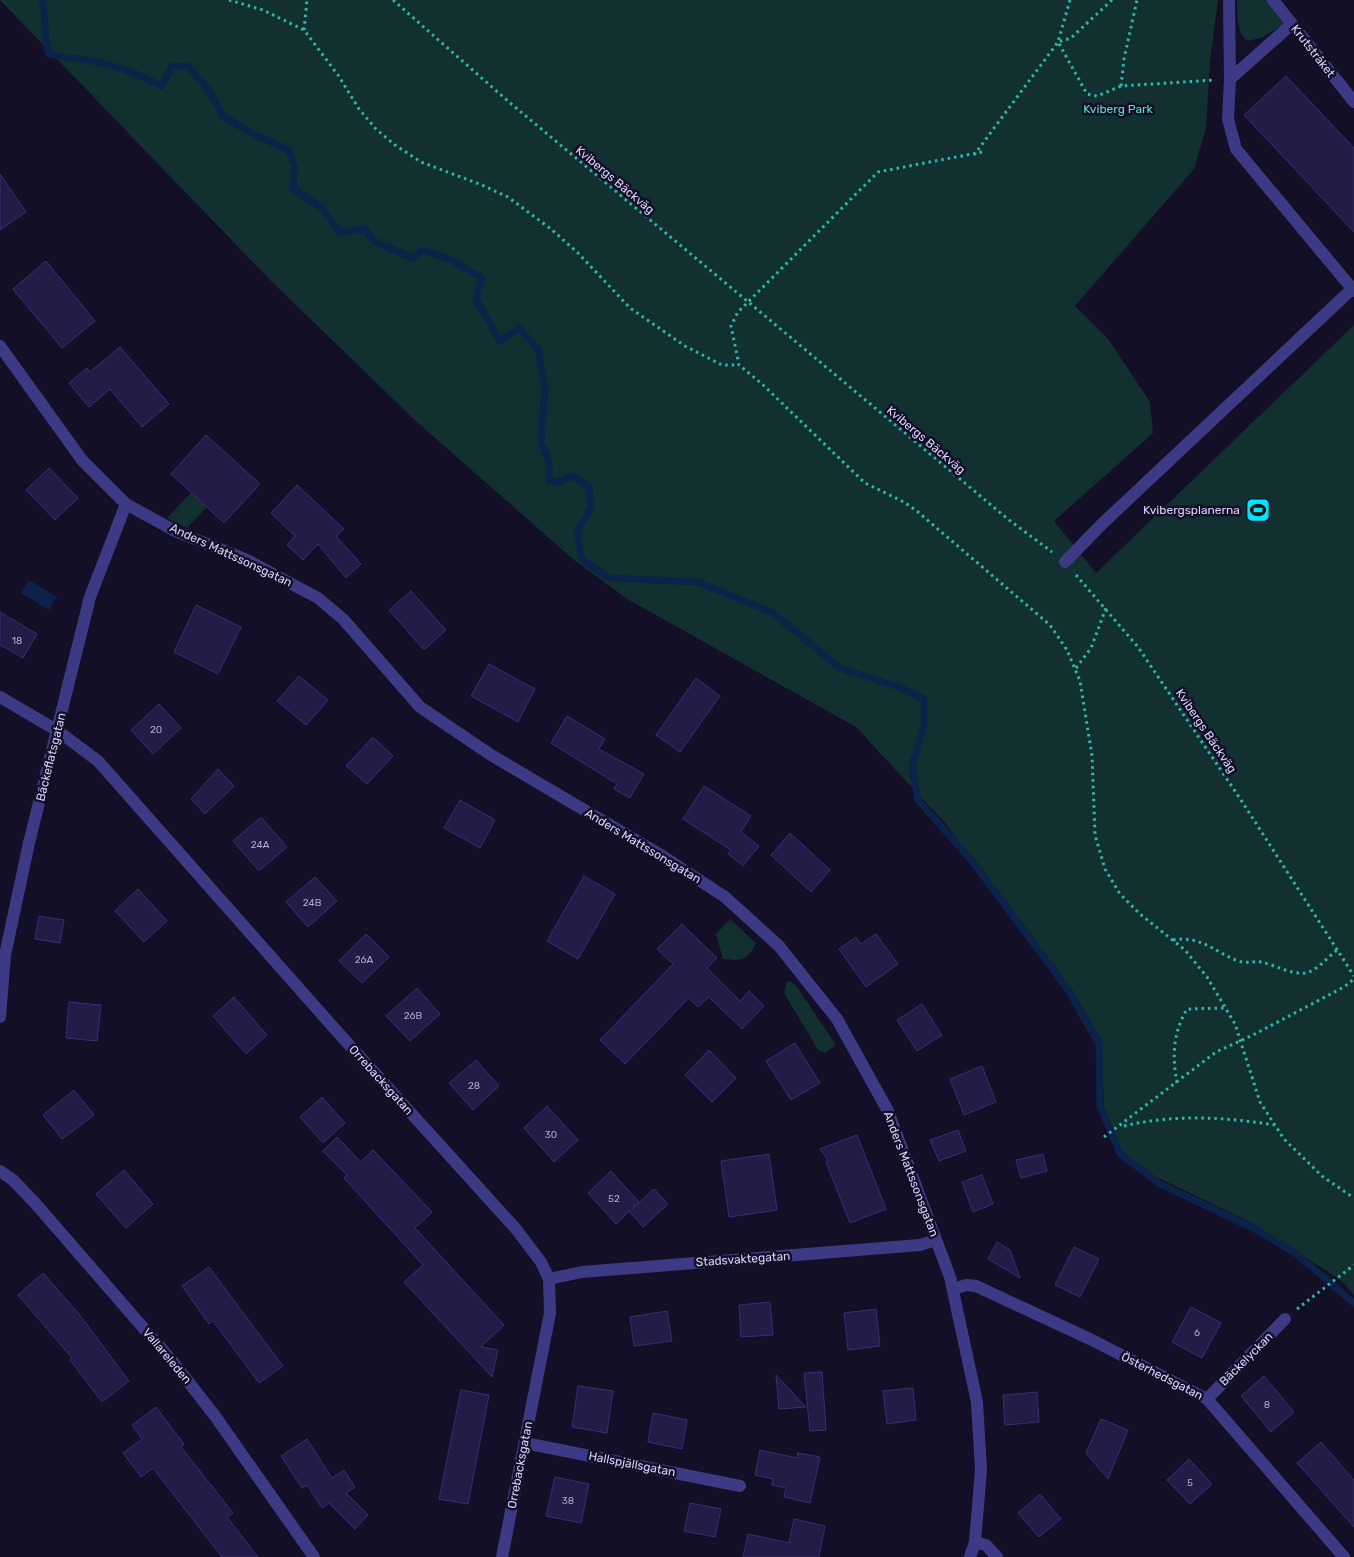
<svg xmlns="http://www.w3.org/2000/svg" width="1354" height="1557" font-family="Rubik,sans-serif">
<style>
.green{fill:#12302f}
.water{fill:#0c2248}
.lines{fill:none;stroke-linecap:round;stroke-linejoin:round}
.stream{stroke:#0c2248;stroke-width:7}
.building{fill:#241b47;stroke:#3b2d73}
.path{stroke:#2fb8b0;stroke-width:3;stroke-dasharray:2.5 4;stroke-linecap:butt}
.lane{stroke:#3d3a85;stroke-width:12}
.street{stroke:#3d3a85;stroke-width:12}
.labels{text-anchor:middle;stroke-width:5;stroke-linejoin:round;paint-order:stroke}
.number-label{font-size:10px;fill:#aca6d1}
.street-label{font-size:12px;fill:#d9d4ff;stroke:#130f26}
.park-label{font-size:12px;fill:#5fe0c0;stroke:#130f26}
.poi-label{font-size:12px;fill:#d9d4ff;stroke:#130f26;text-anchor:end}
</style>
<rect width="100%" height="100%" fill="#130f26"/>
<path class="green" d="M 0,0 L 1218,0 L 1210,62 L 1206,128 L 1194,169 L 1075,306 L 1109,340 L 1150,402 L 1153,433 L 1054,521 L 1096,573 L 1354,325 L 1354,1295 L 1342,1281 L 1252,1223 L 1146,1172 L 1123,1154 L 1104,1110 L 1102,1057 L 1068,996 L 946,824 L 856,727 L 629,600 L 574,560 L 418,423 L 272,282 Z
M 1237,0 L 1270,0 L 1285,24 L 1261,38 L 1247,41 C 1236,32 1238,13 1237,0 Z
M 204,479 L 220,493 L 187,528 L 167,518 Z
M 730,919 L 756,943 C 748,961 740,961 723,959 L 716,934 Z
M 789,981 L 795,984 L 836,1045 L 825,1053 L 818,1050 L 784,993 L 787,982 Z"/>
<path class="water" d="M 29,580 L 57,597 L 49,610 L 21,593 Z"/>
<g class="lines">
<path class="stream" d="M 42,0 C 47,20 43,35 49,54 C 62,58 74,58 88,60 C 114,65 139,74 162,86 L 172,66 L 188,66 L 208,89 L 223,116 L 255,135 L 289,150 L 295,167 L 293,189 L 322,208 L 339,232 L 365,229 L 374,241 L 412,258 L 423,250 L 449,259 L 482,278 L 476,299 L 500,341 L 519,328 L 538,349 L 545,387 L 541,441 L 549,462 L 549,481 L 558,482 L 572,476 L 589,487 L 591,507 L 577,533 L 582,560 L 609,578 L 698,582 L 773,613 L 840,668 L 899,687 L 924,699 L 924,724 L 912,767 L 918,800 L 972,861 L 1072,995 L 1099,1043 L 1100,1106 L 1120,1154 L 1160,1184 L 1253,1228 L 1295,1253 L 1354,1303"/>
</g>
<path class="building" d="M 1286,76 L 1354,148 L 1354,232 L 1244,115 Z
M 0,174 L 26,212 L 0,230 Z
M 46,261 L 95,321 L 62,348 L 13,289 Z
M 120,347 L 169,404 L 142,427 L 110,389 L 89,407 L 69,383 L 87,368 L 90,372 Z
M 206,435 L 260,484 L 224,523 L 171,474 Z
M 49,468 L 78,498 L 55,520 L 26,490 Z
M 297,485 L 344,529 L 336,536 L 361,564 L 346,578 L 318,544 L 303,560 L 287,545 L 295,536 L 271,513 Z
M 411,591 L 446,630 L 424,650 L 389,610 Z
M 196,605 L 241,627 L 218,674 L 174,652 Z
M 0,612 L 37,634 L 23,658 L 0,645 Z
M 489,664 L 535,689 L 518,722 L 471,696 Z
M 299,676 L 328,700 L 306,725 L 277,701 Z
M 696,678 L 720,696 L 680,752 L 656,735 Z
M 159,704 L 181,728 L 153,754 L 131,730 Z
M 567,716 L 605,739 L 599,749 L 644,774 L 630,798 L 614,789 L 617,784 L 551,743 Z
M 373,737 L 393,756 L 367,784 L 346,766 Z
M 218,769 L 234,786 L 205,814 L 191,799 Z
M 704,786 L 751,816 L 741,832 L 759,846 L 743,866 L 728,854 L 731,850 L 683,819 Z
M 460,800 L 495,820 L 480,848 L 444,828 Z
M 261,817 L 287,847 L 259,871 L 233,841 Z
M 790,833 L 830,870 L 811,892 L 771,855 Z
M 584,876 L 615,894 L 578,959 L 547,941 Z
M 315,877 L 337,901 L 308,927 L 286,902 Z
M 138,889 L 167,921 L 144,942 L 115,911 Z
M 39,916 L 64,920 L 60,943 L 35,939 Z
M 682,924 L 717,958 L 707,968 L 740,1001 L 749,991 L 764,1006 L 742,1029 L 709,997 L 698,1007 L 689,998 L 625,1064 L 600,1040 L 673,964 L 657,949 Z
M 366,934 L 389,957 L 362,983 L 339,961 Z
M 876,934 L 898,964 L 866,987 L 839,949 L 856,937 L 861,944 Z
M 417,988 L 440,1014 L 410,1041 L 386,1016 Z
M 234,997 L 267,1035 L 246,1054 L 213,1016 Z
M 69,1002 L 101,1005 L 97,1041 L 66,1038 Z
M 922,1004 L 942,1035 L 917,1051 L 897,1020 Z
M 795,1043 L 820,1083 L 791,1100 L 766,1061 Z
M 709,1050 L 736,1078 L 712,1102 L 685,1075 Z
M 476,1060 L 499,1086 L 473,1110 L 449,1083 Z
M 982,1066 L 996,1102 L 964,1115 L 950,1079 Z
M 74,1090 L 94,1115 L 62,1139 L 43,1115 Z
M 322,1097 L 345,1123 L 323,1143 L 300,1117 Z
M 547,1106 L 578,1140 L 554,1162 L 524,1128 Z
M 958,1130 L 966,1151 L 939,1161 L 930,1140 Z
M 857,1135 L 886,1209 L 850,1223 L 826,1162 L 828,1160 L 820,1149 Z
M 337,1137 L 361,1162 L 373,1150 L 432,1212 L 415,1228 L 504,1325 L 481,1347 L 498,1350 L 492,1377 L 404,1282 L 423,1265 L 344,1178 L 347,1175 L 323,1151 Z
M 769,1154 L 777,1210 L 729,1217 L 721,1161 Z
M 1043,1154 L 1047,1171 L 1021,1178 L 1016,1160 Z
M 124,1170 L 153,1204 L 126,1228 L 96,1194 Z
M 611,1171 L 639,1202 L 632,1209 L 654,1189 L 668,1204 L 643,1227 L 629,1211 L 616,1224 L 588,1193 Z
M 982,1175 L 993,1204 L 973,1212 L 962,1182 Z
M 997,1242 L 1010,1250 L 1020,1278 L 988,1259 Z
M 1074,1247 L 1099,1259 L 1080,1297 L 1055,1285 Z
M 209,1267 L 283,1366 L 259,1383 L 213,1321 L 209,1324 L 182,1286 Z
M 43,1273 L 79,1314 L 129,1381 L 102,1402 L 70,1360 L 72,1358 L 18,1295 Z
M 770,1302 L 773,1335 L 741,1337 L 739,1305 Z
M 1191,1307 L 1221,1323 L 1202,1358 L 1172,1342 Z
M 876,1309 L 880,1346 L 848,1350 L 844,1313 Z
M 667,1311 L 672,1341 L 634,1346 L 630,1317 Z
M 822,1372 L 826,1430 L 810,1431 L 804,1373 Z
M 776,1375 L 806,1407 L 779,1409 Z
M 1264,1376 L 1294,1412 L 1271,1432 L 1241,1396 Z
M 578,1386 L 613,1391 L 607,1433 L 572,1427 Z
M 913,1388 L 916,1420 L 887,1424 L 883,1391 Z
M 461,1390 L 489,1395 L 468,1504 L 439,1499 Z
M 1037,1392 L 1039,1422 L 1005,1425 L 1003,1395 Z
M 156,1407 L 184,1444 L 181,1447 L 233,1513 L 227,1517 L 258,1557 L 222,1557 L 153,1468 L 141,1477 L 123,1453 L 142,1439 L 132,1425 Z
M 653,1413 L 687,1420 L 682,1449 L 648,1442 Z
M 1101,1419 L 1128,1430 L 1108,1479 L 1086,1453 Z
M 307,1439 L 332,1478 L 344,1470 L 355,1487 L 346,1493 L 368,1515 L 355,1529 L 329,1503 L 322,1508 L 307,1485 L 302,1488 L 281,1456 Z
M 1321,1442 L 1354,1480 L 1354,1527 L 1297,1463 Z
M 760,1450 L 797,1458 L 798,1453 L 820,1457 L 810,1503 L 784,1497 L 786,1488 L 772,1485 L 773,1479 L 755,1475 Z
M 1189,1459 L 1212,1484 L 1190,1504 L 1167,1480 Z
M 555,1477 L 589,1484 L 581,1523 L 546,1516 Z
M 1040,1494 L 1061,1519 L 1039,1537 L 1018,1513 Z
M 690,1503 L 721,1509 L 715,1537 L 684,1531 Z
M 794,1519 L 825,1526 L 819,1557 L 743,1557 L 748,1534 L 789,1543 Z"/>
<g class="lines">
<path class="path" d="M 229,0 L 263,10 L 304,30 L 338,75 L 359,109 L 376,129 L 395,145 L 421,162 L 482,185 L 508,197 L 551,229 L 578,253 L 630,308 L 685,346 L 722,365 L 739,365
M 393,0 L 509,102 L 1009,520 L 1052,552
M 1112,0 L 1071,38 L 1058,42 L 1087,94 L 1097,96 L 1121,86 L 1214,80
M 304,30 L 307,0
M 1121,86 L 1124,59 L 1137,0
M 982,152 L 878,172 L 738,312 L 731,326 L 739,365 L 761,383 L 865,483 L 904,502 L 918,512 L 1050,625 L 1067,650 L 1080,681 L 1092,756 L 1095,835 L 1105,869 L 1120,894 L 1140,914 L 1185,950 L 1207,977 L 1235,1024 L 1260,1102 L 1284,1139 L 1322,1176 L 1354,1198
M 974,155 L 1058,42 L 1070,0
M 1076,575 L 1138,647 L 1241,800 L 1354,976
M 1076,668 L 1091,648 L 1106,608
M 1173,940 C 1200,935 1215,952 1238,961 C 1246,964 1252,961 1261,962 C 1275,965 1296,977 1309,972 C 1319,968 1328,957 1337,950
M 1177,1083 C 1172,1056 1173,1033 1187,1009 L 1224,1008
M 1124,1126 C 1174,1114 1224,1117 1275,1125
M 1104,1137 L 1216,1052 L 1253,1035 L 1344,987 L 1354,979
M 1297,1309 L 1354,1265"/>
<path class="lane" d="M 1229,0 L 1230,79
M 1273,0 L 1354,102
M 1292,24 L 1230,79 L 1228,119 L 1236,149 L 1354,291
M 1065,562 L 1102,524 L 1354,287
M 525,1443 L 740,1486"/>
<path class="street" d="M 0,346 L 82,460 L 126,504 L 175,531 L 245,559 L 318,598 L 343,619 L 420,707 L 491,755 L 664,857 L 725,897 L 779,946 L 837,1019 L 888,1111 L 950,1277 L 977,1402 L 981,1470 L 975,1542 L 970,1557
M 0,697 L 58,731 L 98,761 L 334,1028 L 516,1229 L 541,1262 L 549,1279 L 550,1313 L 502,1557
M 0,1017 L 5,955 L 29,843 L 90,597 L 126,504
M 0,1171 L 13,1180 L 35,1203 L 173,1362 L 215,1416 L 314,1557
M 549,1279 L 582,1272 L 920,1245 L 936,1240
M 954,1289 L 966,1285 L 976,1286 L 1092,1340 L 1207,1399 L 1344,1557
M 1207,1399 L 1285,1319
M 975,1542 L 986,1545 L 997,1557"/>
</g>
<defs>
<g id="stadium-square" transform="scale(1.25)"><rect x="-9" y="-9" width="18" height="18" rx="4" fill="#00e5ff" stroke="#130f26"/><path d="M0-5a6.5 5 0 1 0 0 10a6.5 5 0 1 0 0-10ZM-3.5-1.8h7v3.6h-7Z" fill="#111"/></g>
</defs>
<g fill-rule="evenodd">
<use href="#stadium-square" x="1258" y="510"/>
</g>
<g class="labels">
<g class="number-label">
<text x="17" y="644">18</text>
<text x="156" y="733">20</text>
<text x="260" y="848">24A</text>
<text x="312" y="906">24B</text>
<text x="364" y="963">26A</text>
<text x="413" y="1019">26B</text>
<text x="474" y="1089">28</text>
<text x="551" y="1138">30</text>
<text x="614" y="1202">52</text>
<text x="1197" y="1336">6</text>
<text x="1267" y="1408">8</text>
<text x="1190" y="1486">5</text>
<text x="568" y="1504">38</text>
</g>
<g class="street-label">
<text transform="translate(1313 51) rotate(52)" y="4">Krutstråket</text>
<text transform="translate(615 180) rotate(40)" y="4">Kvibergs Bäckväg</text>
<text transform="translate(926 440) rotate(40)" y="4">Kvibergs Bäckväg</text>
<text transform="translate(231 555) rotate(25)" y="4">Anders Mattssonsgatan</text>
<text transform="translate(1206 731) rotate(56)" y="4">Kvibergs Bäckväg</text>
<text transform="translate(51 757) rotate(-76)" y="4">Bäckeflatsgatan</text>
<text transform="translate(643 846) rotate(31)" y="4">Anders Mattssonsgatan</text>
<text transform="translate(381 1080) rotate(48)" y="4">Orrebacksgatan</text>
<text transform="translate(911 1174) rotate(69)" y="4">Anders Mattssonsgatan</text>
<text transform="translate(743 1259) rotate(-4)" y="4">Stadsvaktegatan</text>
<text transform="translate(167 1356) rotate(50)" y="4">Vallareleden</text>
<text transform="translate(1246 1359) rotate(-45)" y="4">Bäckelyckan</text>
<text transform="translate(1162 1376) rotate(27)" y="4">Österhedsgatan</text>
<text transform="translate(632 1464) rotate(11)" y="4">Hallspjällsgatan</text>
<text transform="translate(520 1465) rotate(-79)" y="4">Orrebacksgatan</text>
</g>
<g class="park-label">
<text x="1118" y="113">Kviberg Park</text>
</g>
<g class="poi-label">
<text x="1240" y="514">Kvibergsplanerna</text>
</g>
</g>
</svg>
